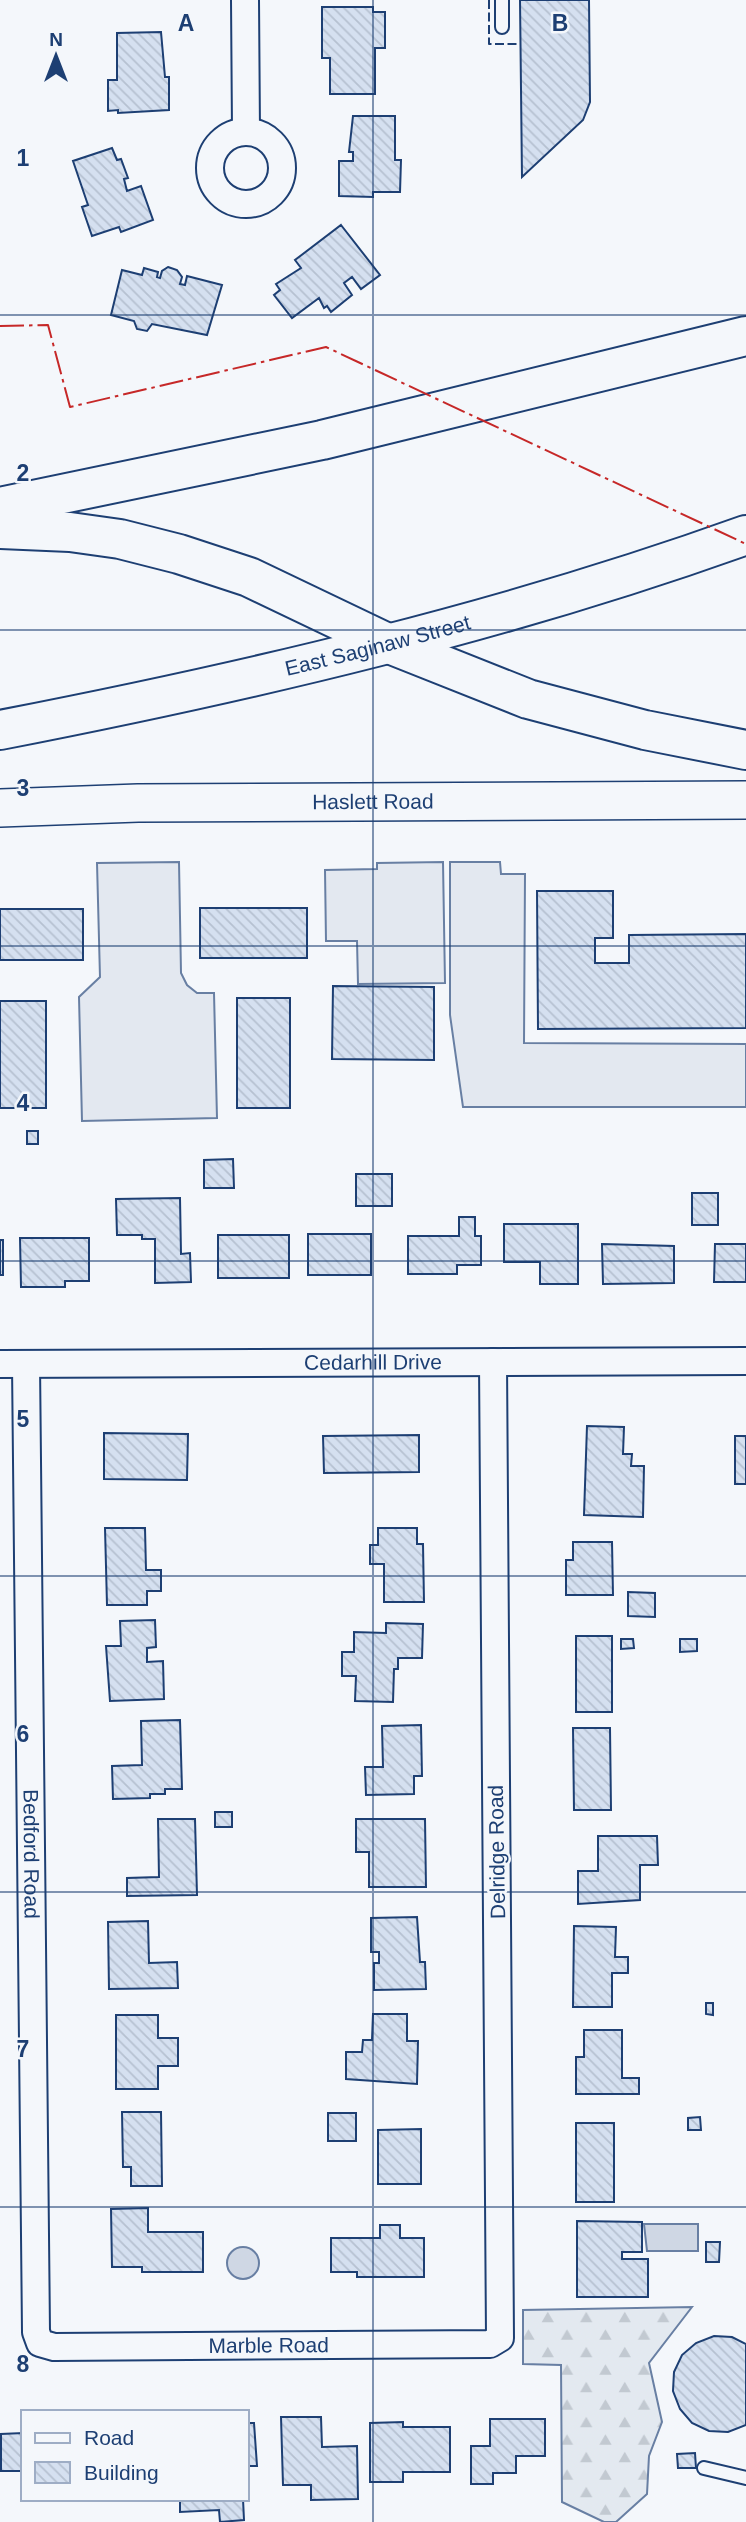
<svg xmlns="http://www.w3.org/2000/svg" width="746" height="2522" font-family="Arial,sans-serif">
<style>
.forest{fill:url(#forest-firs);stroke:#687fa3;stroke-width:2}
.parking{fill:#e3e8f0;stroke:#687fa3;stroke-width:2}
.water{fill:#cfd7e4;stroke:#687fa3;stroke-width:2}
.building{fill:url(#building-back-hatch);stroke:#1d3f73;stroke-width:2}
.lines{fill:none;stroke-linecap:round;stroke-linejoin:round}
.lane-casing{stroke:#1d3f73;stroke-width:16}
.street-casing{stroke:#1d3f73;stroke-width:30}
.secondary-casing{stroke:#1d3f73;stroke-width:40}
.primary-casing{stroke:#1d3f73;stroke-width:42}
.lane{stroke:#f4f7fb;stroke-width:12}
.street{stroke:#f4f7fb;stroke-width:26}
.secondary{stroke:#f4f7fb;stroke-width:37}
.primary{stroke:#f4f7fb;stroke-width:38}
.fence{stroke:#1d3f73;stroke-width:2;stroke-dasharray:9 3.5;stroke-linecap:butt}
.power{stroke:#c62828;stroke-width:2;stroke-dasharray:24 5 3.5 5;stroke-linecap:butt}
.grid{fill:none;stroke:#1d3f73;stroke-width:2;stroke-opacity:0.55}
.labels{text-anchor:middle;stroke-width:5;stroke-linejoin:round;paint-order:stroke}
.street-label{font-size:21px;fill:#1d3f73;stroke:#f4f7fb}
.grid-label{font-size:23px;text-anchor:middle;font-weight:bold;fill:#1d3f73;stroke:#f4f7fb;stroke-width:5;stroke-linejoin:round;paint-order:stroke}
</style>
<defs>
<pattern id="forest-firs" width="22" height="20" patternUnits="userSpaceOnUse" patternTransform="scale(1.75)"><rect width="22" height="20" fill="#e3e9f0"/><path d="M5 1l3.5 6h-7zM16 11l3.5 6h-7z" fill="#c2c9d1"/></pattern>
<pattern id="building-back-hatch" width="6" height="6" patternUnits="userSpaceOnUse" patternTransform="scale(1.75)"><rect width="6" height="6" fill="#d5e0f0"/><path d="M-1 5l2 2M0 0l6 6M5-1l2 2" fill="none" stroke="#b6c1d1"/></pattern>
</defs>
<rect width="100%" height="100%" fill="#f4f7fb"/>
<path class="forest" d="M 692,2307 L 649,2363 L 662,2422 L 649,2456 L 647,2494 L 616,2522 L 604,2522 L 562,2502 L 561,2365 L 523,2364 L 523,2310 Z"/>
<path class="parking" d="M 179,862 L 181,973 L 187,985 L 197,993 L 214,993 L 217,1118 L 82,1121 L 79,997 L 100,977 L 97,863 Z
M 443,862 L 445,983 L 358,984 L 357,941 L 326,941 L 325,870 L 377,869 L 377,863 Z
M 450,862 L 500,862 L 501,874 L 525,874 L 524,1043 L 746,1044 L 746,1107 L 463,1107 L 450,1015 Z"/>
<path class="water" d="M 644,2224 L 698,2224 L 698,2251 L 647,2251 Z
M227 2263a16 16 0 1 1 32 0a16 16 0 1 1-32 0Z"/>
<path class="building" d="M 520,0 L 589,0 L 590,102 L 583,120 L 522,177 Z
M 322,7 L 373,7 L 373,12 L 385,12 L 385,48 L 375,48 L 375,94 L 330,94 L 330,58 L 322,58 Z
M 161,32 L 165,77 L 169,77 L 169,110 L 118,113 L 118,110 L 108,111 L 108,80 L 117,80 L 117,33 Z
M 353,116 L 395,116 L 395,160 L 401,160 L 400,192 L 373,192 L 373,197 L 339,196 L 339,161 L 353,161 L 353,152 L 349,152 Z
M 112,148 L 117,160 L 121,159 L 128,178 L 124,179 L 127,191 L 141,186 L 153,220 L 121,232 L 119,227 L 92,236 L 82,207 L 88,205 L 73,161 Z
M 341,225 L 380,275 L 361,289 L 352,277 L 344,283 L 352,295 L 331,312 L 327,306 L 324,308 L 319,298 L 292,318 L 274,295 L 280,290 L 276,284 L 301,268 L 295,260 Z
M 168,267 L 177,270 L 182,277 L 180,284 L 185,285 L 187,276 L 222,285 L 207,335 L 152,324 L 147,331 L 137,329 L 134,321 L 111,315 L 122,270 L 142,275 L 144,268 L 158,272 L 157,277 L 160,278 L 162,271 Z
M 537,891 L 613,891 L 613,938 L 595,938 L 595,963 L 629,963 L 629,935 L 746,934 L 746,1028 L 538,1029 Z
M 200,908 L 307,908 L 307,958 L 200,958 Z
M 0,909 L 83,909 L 83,960 L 0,960 Z
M 333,986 L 434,987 L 434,1060 L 332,1059 Z
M 237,998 L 290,998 L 290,1108 L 237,1108 Z
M 0,1001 L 46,1001 L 46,1108 L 0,1108 Z
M 27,1131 L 38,1131 L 38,1144 L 27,1144 Z
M 233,1159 L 234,1188 L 204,1188 L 204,1160 Z
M 356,1174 L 392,1174 L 392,1206 L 356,1206 Z
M 692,1193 L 718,1193 L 718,1225 L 692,1225 Z
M 180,1198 L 181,1254 L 190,1253 L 191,1282 L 155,1283 L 155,1239 L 142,1239 L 142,1235 L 117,1235 L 116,1199 Z
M 459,1217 L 475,1217 L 475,1236 L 481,1236 L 481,1265 L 457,1265 L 457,1274 L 408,1274 L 408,1236 L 459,1236 Z
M 504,1224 L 578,1224 L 578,1284 L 540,1284 L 540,1262 L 504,1262 Z
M 308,1234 L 371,1234 L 371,1275 L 308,1275 Z
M 218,1235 L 289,1235 L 289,1278 L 218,1278 Z
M 20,1238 L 89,1238 L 89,1281 L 65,1281 L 65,1287 L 21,1287 Z
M 0,1240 L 3,1240 L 3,1275 L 0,1275 Z
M 602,1244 L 674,1246 L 674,1283 L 603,1284 Z
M 715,1244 L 746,1244 L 746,1282 L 714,1282 Z
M 587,1426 L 624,1427 L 623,1454 L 632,1454 L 631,1466 L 644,1466 L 643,1517 L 584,1515 Z
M 104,1433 L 188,1434 L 187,1480 L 104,1479 Z
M 419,1435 L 419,1472 L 324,1473 L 323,1436 Z
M 735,1436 L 746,1436 L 746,1484 L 735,1484 Z
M 105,1528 L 145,1528 L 146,1570 L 161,1570 L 161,1591 L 147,1591 L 147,1605 L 107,1605 Z
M 378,1528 L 417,1528 L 417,1544 L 423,1544 L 424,1602 L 384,1602 L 384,1564 L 370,1564 L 370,1545 L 378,1545 Z
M 573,1542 L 612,1542 L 613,1595 L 566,1595 L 566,1560 L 573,1560 Z
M 628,1592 L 655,1593 L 655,1617 L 628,1616 Z
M 155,1620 L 156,1647 L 147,1648 L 147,1662 L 163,1661 L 164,1699 L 110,1701 L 106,1646 L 121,1646 L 120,1621 Z
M 386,1623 L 423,1624 L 422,1658 L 398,1658 L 398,1669 L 394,1669 L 393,1702 L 355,1701 L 356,1676 L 342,1676 L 342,1652 L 354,1652 L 354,1632 L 386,1633 Z
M 576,1636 L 612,1636 L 612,1712 L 576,1712 Z
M 621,1639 L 633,1639 L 634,1648 L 621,1649 Z
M 680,1639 L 697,1639 L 697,1651 L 680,1652 Z
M 180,1720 L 182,1789 L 165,1789 L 165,1794 L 150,1794 L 150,1798 L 113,1799 L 112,1766 L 142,1765 L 141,1721 Z
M 421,1725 L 422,1776 L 414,1776 L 414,1794 L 366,1795 L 365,1767 L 383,1767 L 382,1726 Z
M 573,1728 L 610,1728 L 611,1810 L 574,1810 Z
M 215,1812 L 232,1812 L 232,1827 L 215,1827 Z
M 158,1819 L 195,1819 L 197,1895 L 127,1896 L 127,1878 L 159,1877 Z
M 356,1819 L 425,1819 L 426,1887 L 369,1887 L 369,1852 L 356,1852 Z
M 598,1836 L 657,1836 L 658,1865 L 640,1865 L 640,1900 L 578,1904 L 578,1871 L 598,1871 Z
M 417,1917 L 420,1962 L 425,1962 L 426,1989 L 374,1990 L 374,1963 L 379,1963 L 379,1952 L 371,1952 L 371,1918 Z
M 148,1921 L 149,1963 L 177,1962 L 178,1988 L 109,1989 L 108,1922 Z
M 574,1926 L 616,1927 L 615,1957 L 628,1957 L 628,1973 L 612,1973 L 612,2007 L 573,2007 Z
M 706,2003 L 713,2003 L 713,2015 L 706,2014 Z
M 373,2014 L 407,2014 L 407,2041 L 418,2041 L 417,2084 L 346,2079 L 346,2052 L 362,2052 L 363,2040 L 372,2040 Z
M 116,2015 L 158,2015 L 158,2038 L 178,2038 L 178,2066 L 158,2066 L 158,2089 L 116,2089 Z
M 584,2030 L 622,2030 L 622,2078 L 639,2078 L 639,2094 L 576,2094 L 576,2057 L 584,2057 Z
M 122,2112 L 161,2112 L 162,2186 L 131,2186 L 131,2167 L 123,2167 Z
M 328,2113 L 356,2113 L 356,2141 L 328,2141 Z
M 700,2117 L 701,2130 L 688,2130 L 688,2118 Z
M 576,2123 L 614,2123 L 614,2202 L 576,2202 Z
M 421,2129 L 421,2184 L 378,2184 L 378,2130 Z
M 148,2208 L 148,2232 L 203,2232 L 203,2272 L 142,2272 L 142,2267 L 112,2267 L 111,2209 Z
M 577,2221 L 642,2222 L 642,2252 L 622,2252 L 622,2259 L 648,2259 L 648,2297 L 577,2297 Z
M 380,2225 L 400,2225 L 400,2238 L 424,2238 L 424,2277 L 357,2277 L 357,2272 L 331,2272 L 331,2238 L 380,2238 Z
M 706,2242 L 720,2242 L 719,2262 L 706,2262 Z
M 714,2336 L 732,2337 L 746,2344 L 746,2425 L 728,2432 L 709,2431 L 692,2423 L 680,2409 L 673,2391 L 674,2372 L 682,2355 L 696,2343 Z
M 281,2417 L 321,2417 L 322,2447 L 357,2446 L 358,2499 L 311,2500 L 311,2485 L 283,2485 Z
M 490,2419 L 545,2419 L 545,2456 L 516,2456 L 516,2473 L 493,2473 L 493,2484 L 471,2484 L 471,2446 L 490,2446 Z
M 403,2422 L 403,2427 L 450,2427 L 450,2472 L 403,2472 L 403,2482 L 370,2482 L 370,2423 Z
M 247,2423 L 254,2423 L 257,2466 L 247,2466 Z
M 23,2433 L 23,2471 L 1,2471 L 1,2434 Z
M 695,2453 L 696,2468 L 678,2468 L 677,2454 Z
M 180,2499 L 243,2499 L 244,2520 L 220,2522 L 219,2510 L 180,2512 Z"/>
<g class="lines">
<g class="lane-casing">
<path id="lane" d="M 502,0 L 502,27
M 704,2468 L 746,2478"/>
</g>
<g class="street-casing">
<g id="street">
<path d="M 245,0 L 246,131"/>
<circle cx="246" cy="168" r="36"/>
<path id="s1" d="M 0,1364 L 746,1361"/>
<path id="s2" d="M 26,1364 L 36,2332 L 40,2343 L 54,2347 L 490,2344 L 500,2338 L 493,1362"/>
</g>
</g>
<g class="secondary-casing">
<g id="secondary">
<path id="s3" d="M 0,808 L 138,803 L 746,800"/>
</g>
</g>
<g class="primary-casing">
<g id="primary">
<path d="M 0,507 L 322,440 L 746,336"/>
<path d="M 0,529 L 70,532 L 120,539 L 179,554 L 249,577 L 387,643 L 528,699 L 645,730 L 746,750"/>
<path id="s4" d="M 0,730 C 252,681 504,622 746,535"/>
</g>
</g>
<use href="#lane" class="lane"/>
<use href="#street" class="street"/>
<use href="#secondary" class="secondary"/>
<use href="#primary" class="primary"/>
<path class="fence" d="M 489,0 L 489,44 L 520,44"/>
<path class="power" d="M 0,326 L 48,325 L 70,407 L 326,347 L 746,544"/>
</g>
<path class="grid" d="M 373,0 L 373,2522M 0,315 L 746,315M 0,630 L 746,630M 0,946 L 746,946M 0,1261 L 746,1261M 0,1576 L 746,1576M 0,1892 L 746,1892M 0,2207 L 746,2207"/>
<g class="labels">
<g class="street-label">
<text dy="7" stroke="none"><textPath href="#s4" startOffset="387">East Saginaw Street</textPath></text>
<text dy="7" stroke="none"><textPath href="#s3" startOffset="373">Haslett Road</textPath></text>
<text dy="7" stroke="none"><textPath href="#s1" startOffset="373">Cedarhill Drive</textPath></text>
<text transform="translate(497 1852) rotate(-91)" y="7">Delridge Road</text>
<text dy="7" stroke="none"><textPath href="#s2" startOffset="490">Bedford Road</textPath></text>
<text dy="7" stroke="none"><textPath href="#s2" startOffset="1209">Marble Road</textPath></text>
</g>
</g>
<g class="grid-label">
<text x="186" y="31">A</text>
<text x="560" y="31">B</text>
<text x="23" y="166">1</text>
<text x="23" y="481">2</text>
<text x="23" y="796">3</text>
<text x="23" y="1111">4</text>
<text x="23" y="1427">5</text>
<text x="23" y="1742">6</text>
<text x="23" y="2057">7</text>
<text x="23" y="2372">8</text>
</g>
<rect x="21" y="2410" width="228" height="91" fill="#f4f7fb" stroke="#9eadc5" stroke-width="2"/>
<rect x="35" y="2433" width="35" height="10" fill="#f4f7fb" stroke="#9eadc5" stroke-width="2"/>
<text x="84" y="2445" font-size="21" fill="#1d3f73">Road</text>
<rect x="35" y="2462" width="35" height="21" fill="url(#building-back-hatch)" stroke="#9eadc5" stroke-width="2"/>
<text x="84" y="2480" font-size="21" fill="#1d3f73">Building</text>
<g transform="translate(56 56)" stroke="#f4f7fb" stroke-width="5" paint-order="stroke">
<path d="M0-5L12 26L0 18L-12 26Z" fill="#1d3f73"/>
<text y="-10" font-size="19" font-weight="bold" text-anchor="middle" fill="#1d3f73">N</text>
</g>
</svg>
